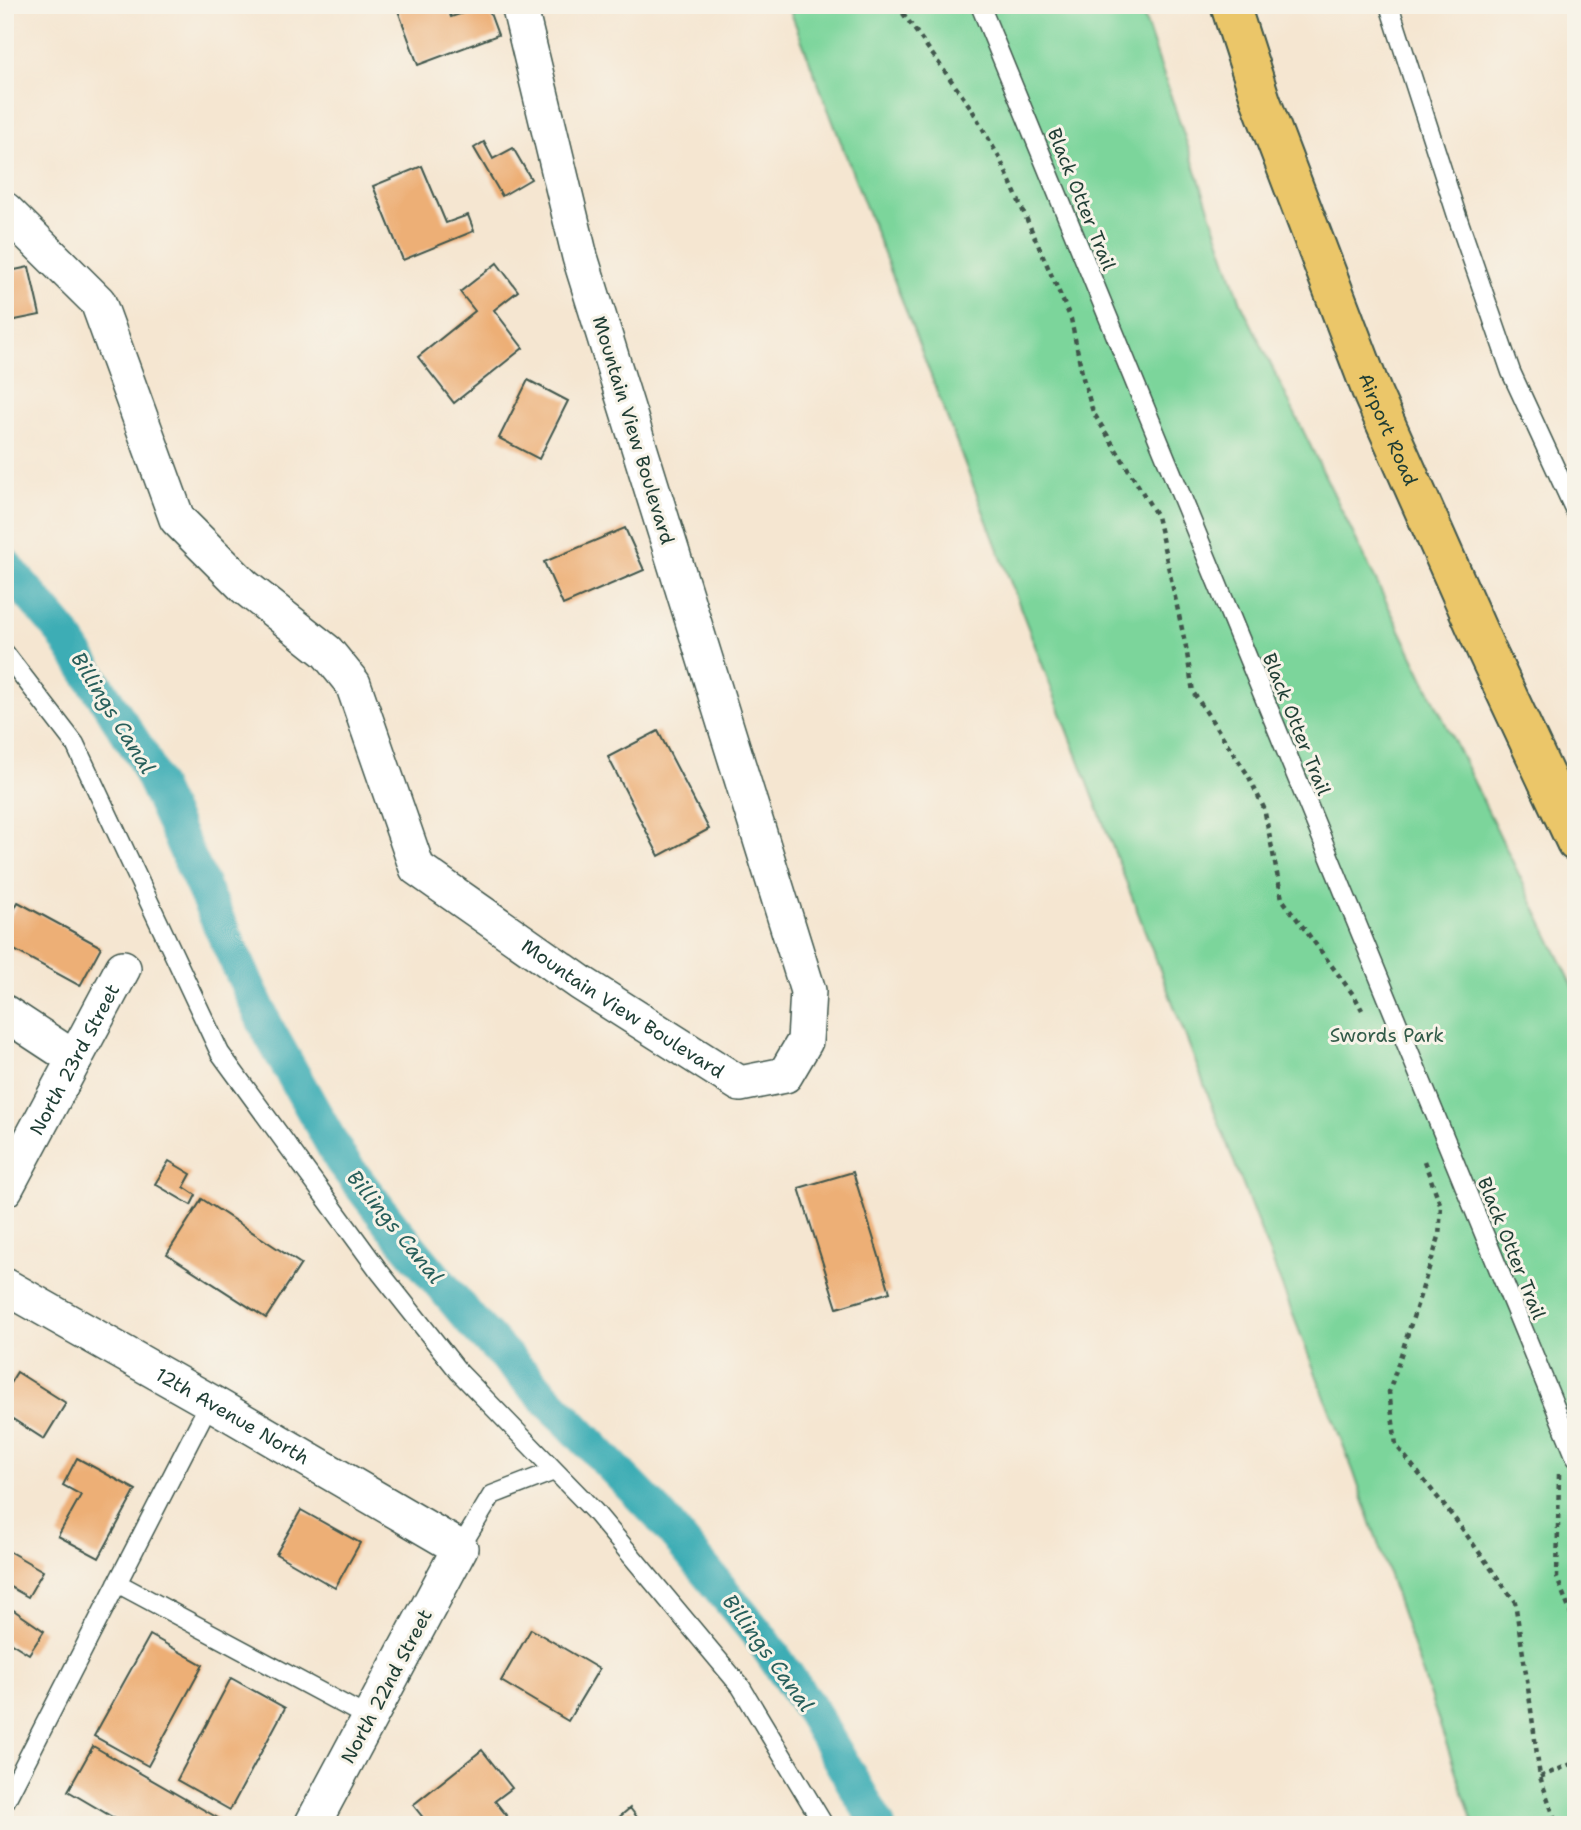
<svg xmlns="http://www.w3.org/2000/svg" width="1581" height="1830" font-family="'Shantell Sans',sans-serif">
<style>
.green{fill:#7cd59b;stroke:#4e8968;stroke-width:2}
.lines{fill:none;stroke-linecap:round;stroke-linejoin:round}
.canal{stroke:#3cadb5;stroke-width:35}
.building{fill:#edaf76}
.lane-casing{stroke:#3f564c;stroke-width:21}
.street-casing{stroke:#3f564c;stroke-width:38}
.highway-casing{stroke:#3f564c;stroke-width:42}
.path{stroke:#3f564c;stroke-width:4.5;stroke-dasharray:5 5;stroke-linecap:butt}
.lane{stroke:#fff;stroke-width:18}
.street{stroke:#fff;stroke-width:35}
.highway{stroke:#ebc669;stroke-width:38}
.labels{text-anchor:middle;stroke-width:6;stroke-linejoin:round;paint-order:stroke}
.street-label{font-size:19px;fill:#1f3d34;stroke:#f7f3e8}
.park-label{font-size:19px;fill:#325b49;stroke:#f7f3e8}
.water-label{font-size:21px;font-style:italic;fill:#285f5b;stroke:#f7f3e8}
</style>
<rect width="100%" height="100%" fill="#f7f3e8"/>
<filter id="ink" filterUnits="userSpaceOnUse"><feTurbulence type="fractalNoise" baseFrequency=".0143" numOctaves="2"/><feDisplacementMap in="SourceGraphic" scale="14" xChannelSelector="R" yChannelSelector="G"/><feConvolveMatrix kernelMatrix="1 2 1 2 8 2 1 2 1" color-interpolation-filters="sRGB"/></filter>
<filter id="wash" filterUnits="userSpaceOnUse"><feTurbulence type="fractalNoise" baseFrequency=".00686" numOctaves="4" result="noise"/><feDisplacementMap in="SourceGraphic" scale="28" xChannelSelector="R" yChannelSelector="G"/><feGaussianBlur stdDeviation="1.57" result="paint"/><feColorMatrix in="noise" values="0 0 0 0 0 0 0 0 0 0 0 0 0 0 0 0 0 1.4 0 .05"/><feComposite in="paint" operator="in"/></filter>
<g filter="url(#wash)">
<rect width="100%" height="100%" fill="#f5e6d1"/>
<path class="green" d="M 788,5 L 1140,5 L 1241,303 L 1576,992 L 1576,1825 L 1474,1825 L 1354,1473 Z"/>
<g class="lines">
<path class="canal" d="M 5,565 L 62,632 L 142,755 L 268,1030 L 341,1160 L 392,1226 L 474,1324 L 660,1516 L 762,1639 L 812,1712 L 878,1825"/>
</g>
<g id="blocks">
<path class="building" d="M 396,5 L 446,5 L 451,17 L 487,5 L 498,35 L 418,65 Z
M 484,142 L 493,159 L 513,148 L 531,179 L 502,196 L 474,148 Z
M 422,166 L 446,223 L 468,215 L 474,231 L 403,260 L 373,186 Z
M 497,263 L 518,291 L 494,310 L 523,348 L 454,403 L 418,357 L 475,311 L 460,292 Z
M 29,267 L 40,315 L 5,322 L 5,272 Z
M 528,380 L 568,401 L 539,459 L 499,438 Z
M 625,528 L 644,570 L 563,605 L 544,562 Z
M 658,731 L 709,829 L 659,856 L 608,757 Z
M 18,902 L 101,947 L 80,986 L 5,945 L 5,927 Z
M 169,1161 L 191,1174 L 184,1187 L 196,1195 L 191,1205 L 155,1184 Z
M 853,1172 L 890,1292 L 837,1308 L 799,1188 Z
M 202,1199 L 301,1264 L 266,1318 L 167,1254 Z
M 17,1372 L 66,1403 L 44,1439 L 5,1414 L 5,1391 Z
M 77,1458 L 136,1490 L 99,1558 L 58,1536 L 81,1495 L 63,1485 Z
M 301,1510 L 360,1543 L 335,1588 L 276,1554 Z
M 5,1549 L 43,1571 L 28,1597 L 5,1584 Z
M 12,1609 L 44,1631 L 29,1654 L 5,1639 L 5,1619 Z
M 531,1629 L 599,1669 L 568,1721 L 501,1681 Z
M 150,1635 L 203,1665 L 148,1766 L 94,1736 Z
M 231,1678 L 285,1708 L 230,1810 L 177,1780 Z
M 93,1746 L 218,1818 L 214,1825 L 126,1825 L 68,1791 Z
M 482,1750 L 512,1788 L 495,1801 L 514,1825 L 429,1825 L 413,1805 Z
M 630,1808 L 643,1825 L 610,1825 Z
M 550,1818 L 555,1825 L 541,1825 Z"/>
</g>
</g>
<g filter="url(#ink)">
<use href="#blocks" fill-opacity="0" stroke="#3f564c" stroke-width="2"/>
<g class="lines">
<g class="lane-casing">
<path id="lane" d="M 980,5 L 1576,1458
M 1389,5 L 1458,219 L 1511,372 L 1576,513
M 5,653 L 75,744 L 220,1053 L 379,1271 L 459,1372 L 594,1511 L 741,1687 L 824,1825
M 460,1548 L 492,1495 L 554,1471
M 117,1583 L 369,1718
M 5,1802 L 210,1402"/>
</g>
<g class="street-casing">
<g id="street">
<path id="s1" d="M 5,210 L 98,302 L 177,519 L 245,587 L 327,652 L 353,684 L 417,868 L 581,983 L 740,1084 L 785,1075 L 805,1041 L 808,991 L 580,257 L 519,5"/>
<path d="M 5,1013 L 75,1059"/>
<path id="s2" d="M 5,1189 L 123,968"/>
<path id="s3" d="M 5,1286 L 210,1402 L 460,1548 L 312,1825"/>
</g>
</g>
<g class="highway-casing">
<g id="highway">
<path id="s4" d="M 1230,5 L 1261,101 L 1373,395 L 1487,652 L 1576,842"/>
</g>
</g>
<path class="path" d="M 897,5 L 971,108 L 1000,159 L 1071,319 L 1083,378 L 1093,412 L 1157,516 L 1186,647 L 1193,692 L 1248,775 L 1264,808 L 1282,899 L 1355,997 L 1362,1010
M 1424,1161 L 1441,1206 L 1439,1237 L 1389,1392 L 1396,1445 L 1458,1523 L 1515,1602 L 1527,1680 L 1540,1777 L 1557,1825
M 1559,1474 L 1557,1578 L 1576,1627
M 1540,1777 L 1576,1762"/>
<use href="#lane" class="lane"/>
<use href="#street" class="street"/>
<use href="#highway" class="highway"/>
</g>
</g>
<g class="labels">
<g class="street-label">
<text transform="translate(1082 199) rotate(68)" y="7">Black Otter Trail</text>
<text transform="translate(634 430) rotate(73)" y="7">Mountain View Boulevard</text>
<text dy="7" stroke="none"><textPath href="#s4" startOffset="453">Airport Road</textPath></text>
<text transform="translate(1297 724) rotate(68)" y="7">Black Otter Trail</text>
<text dy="7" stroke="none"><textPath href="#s1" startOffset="1048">Mountain View Boulevard</textPath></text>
<text dy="7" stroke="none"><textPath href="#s2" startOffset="147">North 23rd Street</textPath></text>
<text transform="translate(1512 1248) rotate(68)" y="7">Black Otter Trail</text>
<text dy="7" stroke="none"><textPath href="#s3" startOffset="262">12th Avenue North</textPath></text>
<text transform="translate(386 1686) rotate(-62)" y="7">North 22nd Street</text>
</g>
<g class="park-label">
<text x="1387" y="1042">Swords Park</text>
</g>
<g class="water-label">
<text transform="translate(113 713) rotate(58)" y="7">Billings Canal</text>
<text transform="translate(395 1227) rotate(51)" y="7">Billings Canal</text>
<text transform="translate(768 1653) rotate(54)" y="7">Billings Canal</text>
</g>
</g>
<rect width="1581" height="1830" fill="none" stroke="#f7f3e8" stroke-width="28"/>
</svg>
